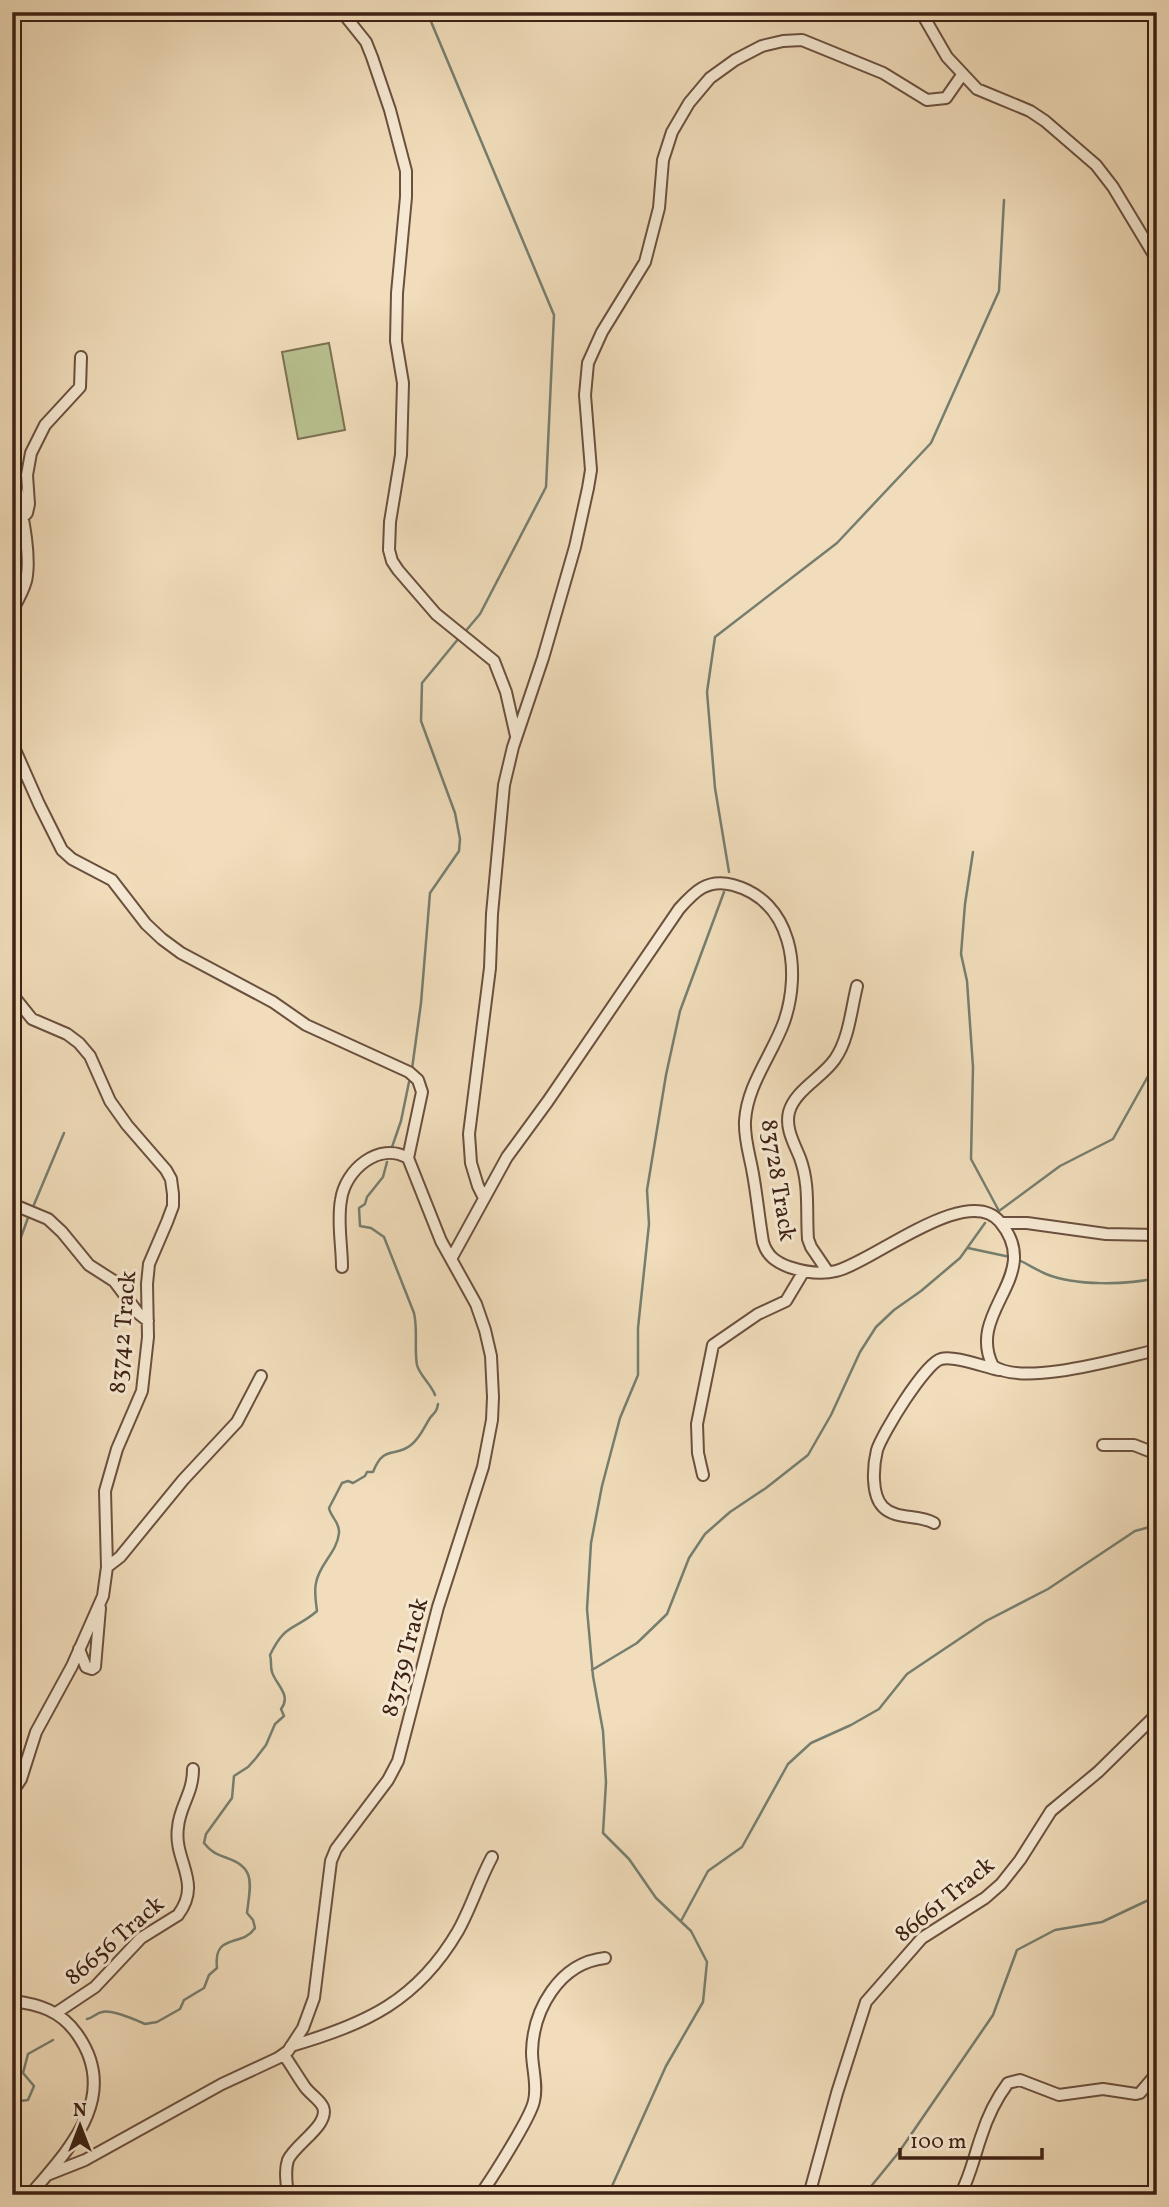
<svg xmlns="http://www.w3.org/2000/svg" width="1169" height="2207" font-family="Vollkorn,serif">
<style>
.green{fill:#b9c190;stroke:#7c7152;stroke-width:2}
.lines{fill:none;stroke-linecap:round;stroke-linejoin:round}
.stream{stroke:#767e6f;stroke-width:2.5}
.minor-casing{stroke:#6b503e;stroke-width:14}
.minor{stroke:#f6e9d3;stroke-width:10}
.labels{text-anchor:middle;stroke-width:6;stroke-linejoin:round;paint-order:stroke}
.street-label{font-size:24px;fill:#3e2114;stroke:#f6e9d3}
</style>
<rect width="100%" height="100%" fill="#f1ddbb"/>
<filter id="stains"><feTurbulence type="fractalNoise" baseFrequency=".00286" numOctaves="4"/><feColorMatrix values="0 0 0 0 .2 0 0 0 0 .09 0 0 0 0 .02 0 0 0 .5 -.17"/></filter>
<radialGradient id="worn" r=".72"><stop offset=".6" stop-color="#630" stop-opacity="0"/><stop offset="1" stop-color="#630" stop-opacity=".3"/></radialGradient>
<path class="green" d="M 329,343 L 345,430 L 298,439 L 282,352 Z"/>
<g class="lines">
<path class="stream" d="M 427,12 L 554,315 L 546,487 L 480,614 L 464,633
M 973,852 L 965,904 L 961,954 L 967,981 L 973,1067 L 971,1159 L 999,1211 L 1060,1166 L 1113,1139 L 1157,1060
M 729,872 L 715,788 L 707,692 L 715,637 L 837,543 L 931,443 L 999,291 L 1004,200
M 412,1069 L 421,1003 L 430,893 L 459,851 L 460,839 L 455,813 L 421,721 L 422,683 L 459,638
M 392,1147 L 401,1121 L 409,1082
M 387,1162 L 383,1177 L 367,1197 L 365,1204 L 359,1208 L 360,1226 L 371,1228 L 384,1237 L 414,1313 C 418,1330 414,1348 417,1365 C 420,1376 431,1384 435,1395
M 33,1207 L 64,1133
M 968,1248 L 1010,1257
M 1021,1261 C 1029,1265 1037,1270 1046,1274 C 1075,1286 1126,1285 1157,1278
M 12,1262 L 29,1215
M 592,1670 L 637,1643 L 667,1614 L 689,1558 L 705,1534 L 730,1512 L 766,1488 L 808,1455 L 831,1415 L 860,1352 L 876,1327 L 894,1310 L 921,1291 L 960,1258 L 985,1223
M 681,1921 L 708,1871 L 742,1847 L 788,1764 L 811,1743 L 851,1725 L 879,1709 L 907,1674 L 986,1621 L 1048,1589 L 1135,1531 L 1157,1525
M 87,2019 C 93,2018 96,2013 102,2012 C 112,2009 136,2020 145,2024 L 157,2022 L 180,2009 L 184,2000 L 204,1988 L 209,1975 L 217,1968 C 213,1932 242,1948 255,1928 L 253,1920 L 247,1913 C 250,1886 257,1868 227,1858 C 216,1854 211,1852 204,1843 L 206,1834 L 232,1798 L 234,1776 L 248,1767 L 256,1758 L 266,1745 L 275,1724 L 284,1716 L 281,1709 C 292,1695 276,1685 272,1672 C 270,1666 272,1661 270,1655 C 286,1622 294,1631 317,1611 C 316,1603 314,1591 316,1583 C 319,1564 337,1553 339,1533 C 340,1522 331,1518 329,1508 L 342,1483 L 348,1481 L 353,1483 L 365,1476 L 367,1472 L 373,1472 C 384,1444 395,1458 411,1445 C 421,1437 424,1427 430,1418 C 435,1412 437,1411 438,1404
M 12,2102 L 28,2100 L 34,2086 L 23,2073 L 28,2054 L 53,2040
M 608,2195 L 666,2066 L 703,2002 L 707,1962 L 691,1931 L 656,1898 L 629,1859 L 603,1833 L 606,1782 L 603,1731 L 593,1676 L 587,1609 L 591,1543 L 602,1486 L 620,1418 L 638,1375 L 638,1328 L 649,1224 L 647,1190 L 666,1075 L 680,1011 L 724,892
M 864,2195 L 899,2152 L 993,2015 L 1017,1950 L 1055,1930 L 1102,1922 L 1157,1896"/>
<g class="minor-casing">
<path id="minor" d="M 342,12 L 366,42 L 372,57 L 390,110 L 406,171 L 406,197 L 397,293 L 396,341 L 403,383 L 401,455 L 390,522 L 389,550 L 392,561 L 398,570 L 436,614 L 494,661 L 506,692 L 516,736
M 921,12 L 947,57 L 977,89 L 1030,111 L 1045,121 L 1096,165 L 1113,187 L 1157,260
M 12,461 C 17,494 33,550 26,581 C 23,592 17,602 12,611
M 22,518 L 27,513 L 29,504 L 27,475 L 31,453 L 45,425 L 80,387 L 81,357
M 12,743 L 39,804 L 62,850 L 72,859 L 112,880 L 146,924 L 162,939 L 181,953 L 273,1002 L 306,1025 L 409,1072 L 418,1080 L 422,1092 L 408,1158
M 12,994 L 32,1019 L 67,1034 L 79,1043 L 90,1056 L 110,1101 L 127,1125 L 166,1170 L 171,1179 L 173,1194 L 173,1206 L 167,1222 L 149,1264 L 147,1284 L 148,1337 L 142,1391 L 117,1449 L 105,1491 L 107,1567 L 103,1596 L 72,1666 L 36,1732 L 21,1779 L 13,1791 L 12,1802
M 484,1198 L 478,1186 L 471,1163 L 469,1134 L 490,968 L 492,914 L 504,785 L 513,747 L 543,658 L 575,547 L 588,488 L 591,470 L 585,395 L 588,363 L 602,332 L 645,262 L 659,208 L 663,160 L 672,132 L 689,103 L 710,78 L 735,60 L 762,46 L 783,41 L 802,40 L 883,73 L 927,100 L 946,98 L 962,75
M 12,1204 L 48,1219 L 62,1232 L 89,1265 L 114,1281 L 139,1314 L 148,1321
M 1002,1223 L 1027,1223 L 1106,1234 L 1157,1235
M 451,1259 L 507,1157 L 548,1101 L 679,909 C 694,892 707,878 733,885 C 792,901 802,970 784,1022 C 772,1055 747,1085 745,1121 C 744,1139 750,1156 753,1174 C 757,1196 759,1219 763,1242 C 767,1256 776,1262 789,1267 C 804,1272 820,1275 836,1271 C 873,1262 968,1182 1000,1222 C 1045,1276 965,1311 993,1366 C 1024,1387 1121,1358 1157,1350
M 828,1272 L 811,1247 L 808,1239 C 806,1211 810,1185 800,1158 C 794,1143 785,1128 789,1112 C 795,1090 823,1077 835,1059 C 849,1039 851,1010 857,986
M 1103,1445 L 1134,1445 L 1157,1454
M 703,1475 L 698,1453 L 697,1424 L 713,1345 L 758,1314 L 786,1301 L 804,1271
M 934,1523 C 918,1514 896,1520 883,1507 C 871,1495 873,1466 877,1450 C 882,1434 925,1363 941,1359 C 954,1355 984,1367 999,1370
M 107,1567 L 120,1557 L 183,1480 L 237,1422 L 261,1376
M 79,1649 L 86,1667 L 92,1669 L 95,1667 L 100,1608
M 12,2001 C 39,2004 61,2011 77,2034 C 121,2096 70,2148 30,2195
M 56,2013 L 95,1987 L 141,1938 L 178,1915 C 203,1882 173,1861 178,1827 C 180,1805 193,1794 193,1769
M 291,2046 C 366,2024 417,2001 458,1931 C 471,1908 479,1881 492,1857
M 284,2055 C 291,2065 298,2077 305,2087 C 310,2094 320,2100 323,2107 C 330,2125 295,2144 288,2160 C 285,2169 286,2178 287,2187
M 47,2175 L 85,2160 L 222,2084 L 278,2058 L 288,2051 L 303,2028 L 314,1998 L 331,1861 L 336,1849 L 388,1780 L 398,1761 L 438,1607 L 483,1467 L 492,1420 L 493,1397 L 491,1356 L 485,1330 L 476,1304 L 441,1241 L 408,1158 C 379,1141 345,1170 341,1200 C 337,1222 342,1245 342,1267
M 480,2195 C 491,2180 531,2117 534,2101 C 538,2085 532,2068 532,2052 C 533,2010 559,1963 605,1958
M 809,2195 L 837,2093 L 866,2002 L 922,1938 L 985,1898 L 1001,1884 L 1020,1860 L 1051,1811 L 1098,1772 L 1157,1714
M 960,2195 C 970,2177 974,2157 981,2137 C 987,2118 996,2099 1008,2083 L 1020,2080 L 1059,2095 L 1103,2089 L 1136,2094 L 1140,2093 L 1157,2073"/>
</g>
<use href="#minor" class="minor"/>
</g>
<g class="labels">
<g class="street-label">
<text transform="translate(779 1180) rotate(81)" y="8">83728 Track</text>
<text transform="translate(122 1332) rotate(-85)" y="8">83742 Track</text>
<text transform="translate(404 1657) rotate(-75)" y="8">83739 Track</text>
<text transform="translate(944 1899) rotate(-39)" y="8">86661 Track</text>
<text transform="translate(114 1940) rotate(-41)" y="8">86656 Track</text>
</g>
</g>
<rect width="1169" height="2207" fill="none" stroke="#f1ddbb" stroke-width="42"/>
<rect x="14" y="14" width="1141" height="2179" fill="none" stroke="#3e2114" stroke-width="3.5"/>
<rect x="21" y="21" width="1127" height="2165" fill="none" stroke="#3e2114" stroke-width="2"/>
<g transform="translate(80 2126)" stroke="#f6e9d3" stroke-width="5" paint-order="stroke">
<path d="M0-5L12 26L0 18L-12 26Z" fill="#3e2114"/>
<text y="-10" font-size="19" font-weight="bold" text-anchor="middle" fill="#3e2114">N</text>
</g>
<path d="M900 2148v10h142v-10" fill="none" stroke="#3e2114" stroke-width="3.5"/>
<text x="910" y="2148" font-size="21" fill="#3e2114" stroke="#f6e9d3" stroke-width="5" paint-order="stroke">100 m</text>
<rect width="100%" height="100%" filter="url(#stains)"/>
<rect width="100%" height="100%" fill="url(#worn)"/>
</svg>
